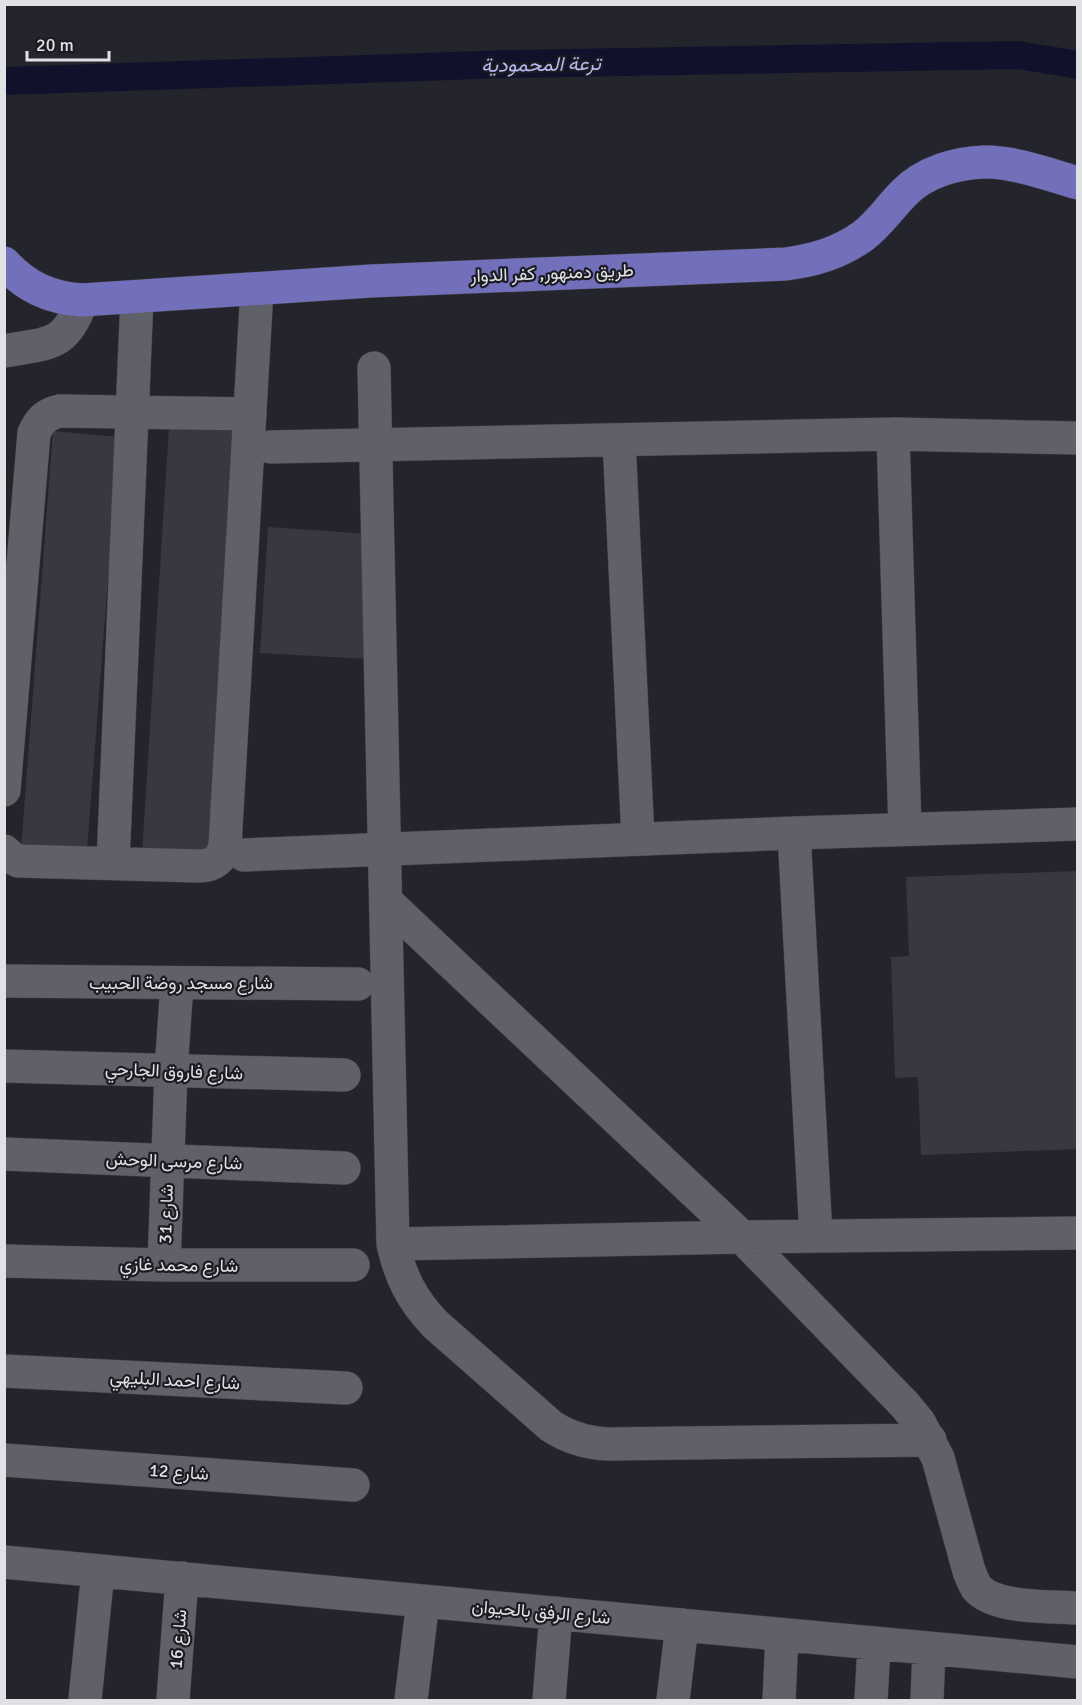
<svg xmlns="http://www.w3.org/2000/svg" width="1082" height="1705" font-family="Signika,Vazirmatn,sans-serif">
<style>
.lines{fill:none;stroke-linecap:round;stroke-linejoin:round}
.canal{stroke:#12112b;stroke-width:28}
.building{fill:#383940}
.minor-casing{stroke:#404146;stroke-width:34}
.major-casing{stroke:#404146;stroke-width:34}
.minor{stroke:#5f6068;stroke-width:33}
.major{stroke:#726fbb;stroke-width:33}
.labels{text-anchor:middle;stroke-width:4.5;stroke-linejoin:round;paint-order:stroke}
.street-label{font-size:18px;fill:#e0e1e5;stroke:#1b1b22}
.water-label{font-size:20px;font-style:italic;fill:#b5b8f2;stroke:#1b1b22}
</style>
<rect width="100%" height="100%" fill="#24252c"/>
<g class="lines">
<path class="canal" d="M 4,81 L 513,64 L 1018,55 L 1078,65"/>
</g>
<path class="building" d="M 169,427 L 239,431 L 212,858 L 142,854 Z
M 53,431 L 119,437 L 87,850 L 21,849 Z
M 268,527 L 369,534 L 367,659 L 260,653 Z
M 1078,871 L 1078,1149 L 921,1155 L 918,1077 L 895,1078 L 891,957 L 909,956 L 906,877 Z"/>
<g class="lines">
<g class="minor-casing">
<path id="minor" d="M 4,351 C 49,343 66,347 82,300
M 374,368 L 393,1244 C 400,1276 412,1300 435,1324 L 551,1426 C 569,1438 586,1443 608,1444 L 930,1440
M 893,434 L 905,829
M 619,440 L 638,839
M 270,447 L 893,434 L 1078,438
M 4,790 L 34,433 C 40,420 46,414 60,411 L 250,414
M 794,833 L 816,1236
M 4,851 L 11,857 L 18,861 L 199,866 C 214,866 222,859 225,845 L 257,289
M 244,855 L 794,833 L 1078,824
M 113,863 L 137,298
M 387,902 L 742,1237 L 905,1405 L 919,1422 L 938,1458 L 969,1571 C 971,1576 974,1584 977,1588 C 995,1609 1051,1606 1078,1608
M 4,981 L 358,984
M 4,1066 L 344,1075
M 4,1154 L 344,1168
M 393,1244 L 742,1237 L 1078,1233
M 4,1261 L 164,1265 L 353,1265
M 164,1265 L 171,1071 L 177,983
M 4,1371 L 346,1388
M 4,1460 L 353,1485
M 4,1562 L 1078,1662
M 85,1700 L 98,1571
M 173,1700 L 182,1578
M 411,1700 L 423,1601
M 549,1700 L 556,1613
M 673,1700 L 682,1625
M 779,1700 L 782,1635
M 871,1700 L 874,1645
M 927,1700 L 929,1649"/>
</g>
<g class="major-casing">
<path id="major" d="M 4,263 C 26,287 50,298 82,300 L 371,281 L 786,264 C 815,260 839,253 863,236 C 879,224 890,207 904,193 C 924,172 956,163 984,162 C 1012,161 1050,175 1078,183"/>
</g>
<use href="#minor" class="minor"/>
<use href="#major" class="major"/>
</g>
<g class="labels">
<g class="street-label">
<text transform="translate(552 273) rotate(-2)" y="6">طريق دمنهور, كفر الدوار</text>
<text x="181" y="989">شارع مسجد روضة الحبيب</text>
<text transform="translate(174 1071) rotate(2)" y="6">شارع فاروق الجارحي</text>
<text transform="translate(174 1161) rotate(2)" y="6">شارع مرسى الوحش</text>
<text transform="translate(166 1214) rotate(-88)" y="6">شارع 31</text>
<text transform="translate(179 1265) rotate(1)" y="6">شارع محمد غازي</text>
<text transform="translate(175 1380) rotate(3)" y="6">شارع احمد البليهي</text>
<text transform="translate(179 1472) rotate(4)" y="6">شارع 12</text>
<text transform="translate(541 1612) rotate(5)" y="6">شارع الرفق بالحيوان</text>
<text transform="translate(178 1639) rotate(-85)" y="6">شارع 16</text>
</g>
<g class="water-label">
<text transform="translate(541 64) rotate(-1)" y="7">ترعة المحمودية</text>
</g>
</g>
<rect width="1082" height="1705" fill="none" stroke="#e0e1e5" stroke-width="12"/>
<path d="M27 51v9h82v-9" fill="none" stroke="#e0e1e5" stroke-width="3"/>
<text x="36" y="51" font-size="18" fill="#e0e1e5" stroke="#1b1b22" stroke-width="4.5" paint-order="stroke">20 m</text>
</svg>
